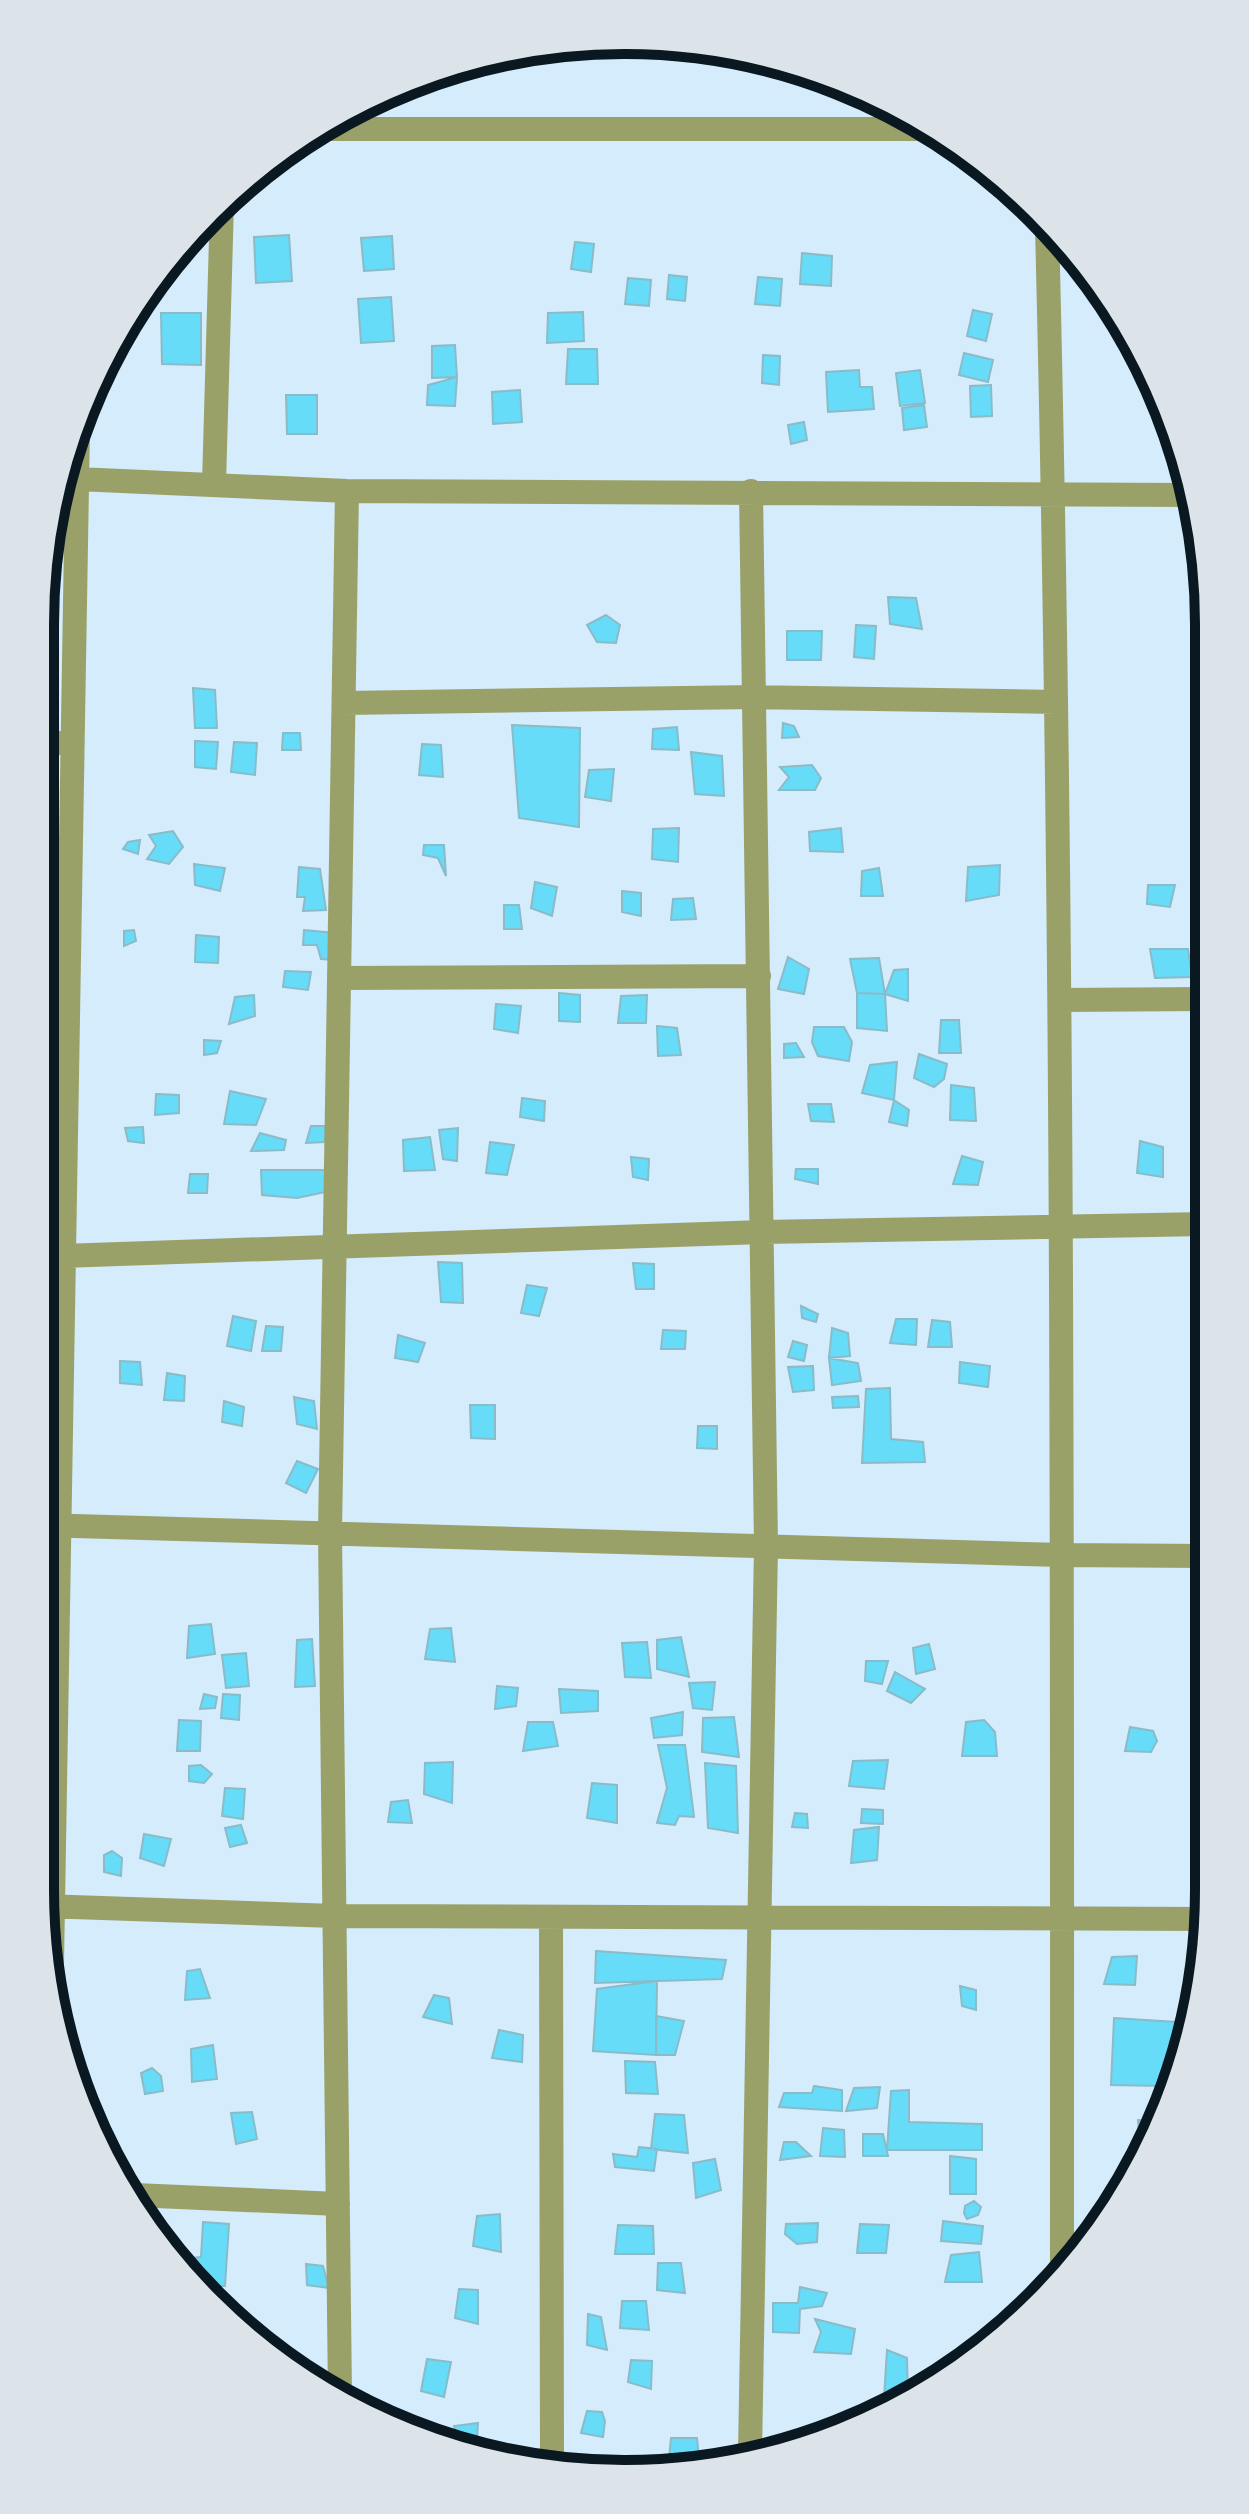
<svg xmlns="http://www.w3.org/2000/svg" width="1249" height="2514" font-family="'Titillium Web',sans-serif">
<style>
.building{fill:#66dcf8;stroke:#8abbc8;stroke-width:2}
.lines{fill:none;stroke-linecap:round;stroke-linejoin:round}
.minor{stroke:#99a168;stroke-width:24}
.rim{fill:none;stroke:#091821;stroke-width:10}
</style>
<rect width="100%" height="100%" fill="#d4ecfb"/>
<path class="building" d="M 289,235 L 292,281 L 256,283 L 254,237 Z
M 392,236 L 394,269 L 364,271 L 361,238 Z
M 575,242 L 594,244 L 591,272 L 571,269 Z
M 178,251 L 177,270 L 160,270 L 161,269 Z
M 802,253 L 832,256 L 831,286 L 800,284 Z
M 669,275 L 687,277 L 685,301 L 667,299 Z
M 758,277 L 782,279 L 780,306 L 755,304 Z
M 628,278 L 651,280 L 649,306 L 625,304 Z
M 391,297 L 394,341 L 361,343 L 358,299 Z
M 973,310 L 992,314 L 986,341 L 967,336 Z
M 583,312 L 584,341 L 547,343 L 548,313 Z
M 161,313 L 201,313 L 201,365 L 162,364 Z
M 455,345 L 457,377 L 432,378 L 432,346 Z
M 568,349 L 597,349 L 598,384 L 566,384 Z
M 964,353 L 993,360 L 988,382 L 959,375 Z
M 763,355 L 780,356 L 779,385 L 762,383 Z
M 859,370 L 860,387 L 872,387 L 874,409 L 828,412 L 826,372 Z
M 920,370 L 925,403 L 900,406 L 896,373 Z
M 457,377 L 455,406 L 427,405 L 428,385 Z
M 991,385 L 992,416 L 971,417 L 970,386 Z
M 520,390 L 522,422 L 493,424 L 492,392 Z
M 286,395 L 317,395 L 317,434 L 287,434 Z
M 924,405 L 927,427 L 904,430 L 902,408 Z
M 1164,409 L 1178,436 L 1179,441 L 1165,441 Z
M 804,422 L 807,440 L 791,444 L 788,425 Z
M 1197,550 L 1204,550 L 1204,577 L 1197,578 Z
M 888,597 L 916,598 L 922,629 L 890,624 Z
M 606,615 L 620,625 L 616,643 L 597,642 L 587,625 Z
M 856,625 L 876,626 L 874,659 L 854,657 Z
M 787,631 L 822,631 L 821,660 L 787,660 Z
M 1196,652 L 1204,653 L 1204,685 L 1197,685 Z
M 193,688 L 215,690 L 217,728 L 195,728 Z
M 1196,715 L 1205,716 L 1205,742 L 1198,741 Z
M 783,723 L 794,726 L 799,737 L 782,738 Z
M 512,725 L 580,728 L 579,827 L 519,818 Z
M 677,727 L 679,750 L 652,749 L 653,729 Z
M 283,733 L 300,733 L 301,750 L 282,750 Z
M 195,741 L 218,742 L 216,769 L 195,767 Z
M 234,742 L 257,743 L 255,775 L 231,772 Z
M 422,744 L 441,745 L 443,777 L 419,775 Z
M 691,752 L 722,756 L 724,796 L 695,794 Z
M 812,765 L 821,778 L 815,790 L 779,790 L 789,777 L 780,767 Z
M 614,769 L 611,801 L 585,797 L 589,770 Z
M 1195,819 L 1205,820 L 1205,841 L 1195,839 Z
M 679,828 L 678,862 L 652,859 L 653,829 Z
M 841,828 L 843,852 L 810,851 L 809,832 Z
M 173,831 L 183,847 L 169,864 L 147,859 L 156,846 L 149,835 Z
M 140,840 L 138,854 L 123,849 L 128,842 Z
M 424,845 L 444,845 L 446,876 L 438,858 L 423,855 Z
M 194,864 L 225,868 L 220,891 L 195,885 Z
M 1000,865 L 999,895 L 966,901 L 968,867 Z
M 299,867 L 320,869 L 326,910 L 303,911 L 305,897 L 297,897 Z
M 879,868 L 883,896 L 861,896 L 862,871 Z
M 535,882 L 557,887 L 552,916 L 531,908 Z
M 1148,885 L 1175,885 L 1170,907 L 1147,904 Z
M 622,891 L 641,893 L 641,916 L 622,912 Z
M 693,898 L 696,919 L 671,920 L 673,899 Z
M 504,905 L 519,905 L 522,929 L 504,929 Z
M 134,930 L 136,941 L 124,946 L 124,931 Z
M 304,930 L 335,933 L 333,960 L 321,959 L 317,945 L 303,945 Z
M 196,935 L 219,937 L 218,963 L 195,962 Z
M 1150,949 L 1188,949 L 1192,977 L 1155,978 Z
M 788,957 L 809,969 L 804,994 L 778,989 Z
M 879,958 L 885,994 L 857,993 L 850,959 Z
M 908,969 L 908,1001 L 885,994 L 894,970 Z
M 285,971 L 311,972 L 308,990 L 283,987 Z
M 559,993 L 580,995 L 580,1022 L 559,1021 Z
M 857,993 L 885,994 L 887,1031 L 857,1028 Z
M 254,995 L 255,1016 L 229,1024 L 235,997 Z
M 647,995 L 646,1023 L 618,1023 L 621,996 Z
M 496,1004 L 521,1006 L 518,1033 L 494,1029 Z
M 941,1020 L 959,1020 L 961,1053 L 939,1053 Z
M 657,1026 L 677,1028 L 681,1055 L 658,1056 Z
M 814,1027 L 844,1027 L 852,1042 L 849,1061 L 818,1056 L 812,1042 Z
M 204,1040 L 221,1041 L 217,1053 L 204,1055 Z
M 796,1043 L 804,1057 L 784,1058 L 784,1044 Z
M 919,1054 L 947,1064 L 944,1079 L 934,1087 L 914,1078 Z
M 897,1062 L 894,1100 L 862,1093 L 870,1065 Z
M 951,1085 L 974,1088 L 976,1121 L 950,1120 Z
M 230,1091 L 266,1099 L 256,1125 L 224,1124 Z
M 156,1094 L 179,1095 L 179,1113 L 155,1115 Z
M 522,1098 L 545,1101 L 544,1121 L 520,1117 Z
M 894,1100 L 909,1110 L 907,1126 L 889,1122 Z
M 808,1104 L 831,1104 L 834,1122 L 811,1121 Z
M 311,1126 L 326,1126 L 325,1142 L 306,1143 Z
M 143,1127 L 144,1143 L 128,1141 L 125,1128 Z
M 458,1128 L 457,1161 L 443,1159 L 439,1130 Z
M 260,1133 L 286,1140 L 284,1150 L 251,1151 Z
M 430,1137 L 435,1170 L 404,1171 L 403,1140 Z
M 1140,1141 L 1163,1147 L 1163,1177 L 1137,1173 Z
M 490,1142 L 514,1145 L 507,1175 L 486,1173 Z
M 962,1156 L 983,1162 L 978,1185 L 953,1184 Z
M 631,1157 L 649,1159 L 648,1180 L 633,1177 Z
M 796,1169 L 818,1169 L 818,1184 L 795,1179 Z
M 261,1170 L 325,1170 L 330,1191 L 297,1198 L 262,1195 Z
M 190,1174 L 208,1174 L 207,1193 L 188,1193 Z
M 438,1262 L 462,1263 L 463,1303 L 441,1302 Z
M 633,1263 L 654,1264 L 654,1289 L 636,1289 Z
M 527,1285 L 547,1288 L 539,1316 L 521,1313 Z
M 801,1306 L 818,1314 L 816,1322 L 802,1318 Z
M 233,1316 L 256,1321 L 251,1351 L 227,1346 Z
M 896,1319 L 917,1319 L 916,1345 L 890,1343 Z
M 932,1320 L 950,1322 L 952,1347 L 928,1347 Z
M 266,1326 L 283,1327 L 281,1351 L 262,1351 Z
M 832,1328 L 848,1333 L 850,1356 L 829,1358 Z
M 663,1330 L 686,1331 L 685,1349 L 661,1349 Z
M 398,1335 L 425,1343 L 418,1362 L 395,1358 Z
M 793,1341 L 807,1345 L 804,1361 L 788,1357 Z
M 829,1358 L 858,1363 L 861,1381 L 832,1385 Z
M 120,1361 L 140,1362 L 142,1385 L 120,1383 Z
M 960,1362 L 990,1366 L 988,1387 L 959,1383 Z
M 813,1366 L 814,1390 L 793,1392 L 788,1367 Z
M 167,1373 L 185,1376 L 184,1401 L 164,1400 Z
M 890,1388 L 891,1439 L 923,1442 L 925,1462 L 862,1463 L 866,1389 Z
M 858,1396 L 859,1407 L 833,1408 L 832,1397 Z
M 294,1397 L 314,1401 L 317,1429 L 297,1424 Z
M 224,1401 L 244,1407 L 242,1426 L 222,1422 Z
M 470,1405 L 495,1405 L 495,1439 L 471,1438 Z
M 698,1426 L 717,1426 L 717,1449 L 697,1448 Z
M 297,1461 L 318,1469 L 306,1493 L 286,1483 Z
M 211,1624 L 215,1654 L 187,1658 L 189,1626 Z
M 451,1628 L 455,1662 L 425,1659 L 430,1629 Z
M 681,1637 L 689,1677 L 657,1669 L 657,1640 Z
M 312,1639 L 315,1686 L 295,1687 L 297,1640 Z
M 647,1642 L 651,1678 L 625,1677 L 622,1643 Z
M 929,1644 L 935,1669 L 916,1674 L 913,1648 Z
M 246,1653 L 249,1686 L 226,1688 L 222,1655 Z
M 866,1661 L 888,1661 L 882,1684 L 865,1681 Z
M 895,1672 L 925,1689 L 911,1703 L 887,1691 Z
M 715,1682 L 712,1710 L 693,1708 L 689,1683 Z
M 497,1686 L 518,1688 L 516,1706 L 495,1709 Z
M 559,1689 L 598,1691 L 598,1711 L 561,1713 Z
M 204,1694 L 217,1697 L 215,1708 L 200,1709 Z
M 223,1694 L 240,1695 L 239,1720 L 221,1718 Z
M 683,1712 L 682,1735 L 654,1738 L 651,1718 Z
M 734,1717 L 739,1757 L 702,1752 L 703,1718 Z
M 179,1720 L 201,1721 L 200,1751 L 177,1751 Z
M 984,1720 L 995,1732 L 997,1756 L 962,1756 L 966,1722 Z
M 528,1722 L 553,1722 L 558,1746 L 523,1751 Z
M 1130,1727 L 1153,1731 L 1157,1741 L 1151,1752 L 1125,1751 Z
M 658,1745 L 685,1745 L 694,1817 L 679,1816 L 675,1825 L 657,1823 L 667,1788 Z
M 888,1760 L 884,1789 L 849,1786 L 853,1761 Z
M 453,1762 L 452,1803 L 424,1794 L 425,1763 Z
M 705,1763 L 736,1766 L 738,1833 L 708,1828 Z
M 201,1765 L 212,1774 L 204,1783 L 189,1781 L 189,1766 Z
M 592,1783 L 617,1785 L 617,1823 L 587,1818 Z
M 225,1788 L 245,1789 L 243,1819 L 222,1816 Z
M 408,1800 L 412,1823 L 388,1822 L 391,1802 Z
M 862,1809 L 883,1810 L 883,1824 L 861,1823 Z
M 795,1813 L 807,1814 L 808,1828 L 792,1827 Z
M 241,1825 L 247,1843 L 230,1847 L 225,1828 Z
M 879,1827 L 877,1860 L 851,1863 L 854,1830 Z
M 144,1834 L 171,1839 L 164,1866 L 140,1858 Z
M 112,1851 L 122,1858 L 121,1876 L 104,1872 L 104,1855 Z
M 596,1951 L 726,1960 L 722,1979 L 595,1983 Z
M 1137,1956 L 1135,1985 L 1104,1984 L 1112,1957 Z
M 200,1969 L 210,1998 L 185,2000 L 187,1971 Z
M 657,1981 L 656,2055 L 593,2051 L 597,1989 Z
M 960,1986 L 976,1990 L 976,2010 L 962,2006 Z
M 434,1995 L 449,1998 L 452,2024 L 423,2017 Z
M 656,2016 L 684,2021 L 675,2055 L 656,2055 Z
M 1114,2018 L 1192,2023 L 1189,2040 L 1180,2064 L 1163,2062 L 1162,2086 L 1111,2085 Z
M 499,2030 L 523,2035 L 522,2062 L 492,2058 Z
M 213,2045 L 217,2079 L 192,2082 L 191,2049 Z
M 625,2061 L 655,2062 L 658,2094 L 626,2093 Z
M 152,2068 L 161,2076 L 163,2091 L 145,2094 L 141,2073 Z
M 814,2086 L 842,2090 L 842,2111 L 779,2107 L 784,2093 L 812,2093 Z
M 880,2087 L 877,2108 L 846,2111 L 854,2088 Z
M 909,2090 L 909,2122 L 982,2124 L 982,2150 L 887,2150 L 891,2091 Z
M 252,2112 L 257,2139 L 236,2144 L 231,2113 Z
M 655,2114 L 684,2115 L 688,2153 L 651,2149 Z
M 1138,2120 L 1158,2122 L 1148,2149 L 1140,2148 Z
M 823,2128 L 844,2130 L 845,2157 L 820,2156 Z
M 863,2134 L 883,2134 L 888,2156 L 863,2156 Z
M 784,2142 L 796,2142 L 811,2156 L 780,2160 Z
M 639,2147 L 657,2149 L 654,2171 L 615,2167 L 613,2154 L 637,2157 Z
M 950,2156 L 976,2159 L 976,2194 L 950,2194 Z
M 715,2159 L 721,2190 L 696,2198 L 693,2163 Z
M 974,2201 L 981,2207 L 978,2215 L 967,2219 L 964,2213 L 965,2206 Z
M 144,2214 L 158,2214 L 154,2232 Z
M 500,2214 L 501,2252 L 473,2246 L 477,2216 Z
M 943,2221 L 983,2226 L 981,2244 L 941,2241 Z
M 203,2222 L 229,2224 L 225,2286 L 204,2286 L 191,2273 L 191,2258 L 201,2257 Z
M 818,2223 L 817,2242 L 797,2244 L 785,2234 L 786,2224 Z
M 860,2224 L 889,2225 L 886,2253 L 857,2253 Z
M 618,2225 L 653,2226 L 654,2254 L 615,2254 Z
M 979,2252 L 982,2282 L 945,2282 L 951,2255 Z
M 658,2263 L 681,2263 L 685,2293 L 657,2290 Z
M 306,2264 L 323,2266 L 329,2288 L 307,2285 Z
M 800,2287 L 827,2293 L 822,2306 L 800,2309 L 799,2333 L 773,2332 L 773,2303 L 798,2303 Z
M 459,2289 L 478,2290 L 478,2324 L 455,2318 Z
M 622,2301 L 646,2301 L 649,2330 L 620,2328 Z
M 588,2314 L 601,2317 L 607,2350 L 587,2345 Z
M 815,2319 L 855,2329 L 851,2354 L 814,2352 L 821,2332 Z
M 887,2350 L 907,2358 L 908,2396 L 883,2414 Z
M 427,2359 L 451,2362 L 444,2397 L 421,2391 Z
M 631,2360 L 652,2361 L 651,2389 L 628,2382 Z
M 587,2411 L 602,2412 L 605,2421 L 603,2437 L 581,2433 Z
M 478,2423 L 476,2452 L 455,2446 L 459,2441 L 454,2426 Z
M 671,2438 L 697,2438 L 700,2469 L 668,2468 Z"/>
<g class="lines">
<path class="minor" d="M 318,129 L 926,129
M 1047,227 C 1064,908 1062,1588 1062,2268
M 77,479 L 347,491 L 1192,495
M 214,484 L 222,203
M 345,703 L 754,697 L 1056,702
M 41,743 L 71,743
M 340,978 L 759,976
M 1060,1000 L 1205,999
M 62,1256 L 763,1232 L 1206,1224
M 40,1525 L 1061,1555 L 1207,1556
M 43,1906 L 335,1916 L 1208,1919
M 551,1918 L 552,2464
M 52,1963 L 78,426
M 134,2195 L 338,2204
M 340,2397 L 330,1533 L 347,491
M 750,2454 L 766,1546 L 751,491"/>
</g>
<path d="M0 0H1249V2514H0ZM624 54H625A570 570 0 0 1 1195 624V1890A570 570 0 0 1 625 2460H624A570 570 0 0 1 54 1890V624A570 570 0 0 1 624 54Z" fill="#dce4ea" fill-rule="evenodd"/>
<path class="rim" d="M624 54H625A570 570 0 0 1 1195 624V1890A570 570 0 0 1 625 2460H624A570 570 0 0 1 54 1890V624A570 570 0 0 1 624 54Z"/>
</svg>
